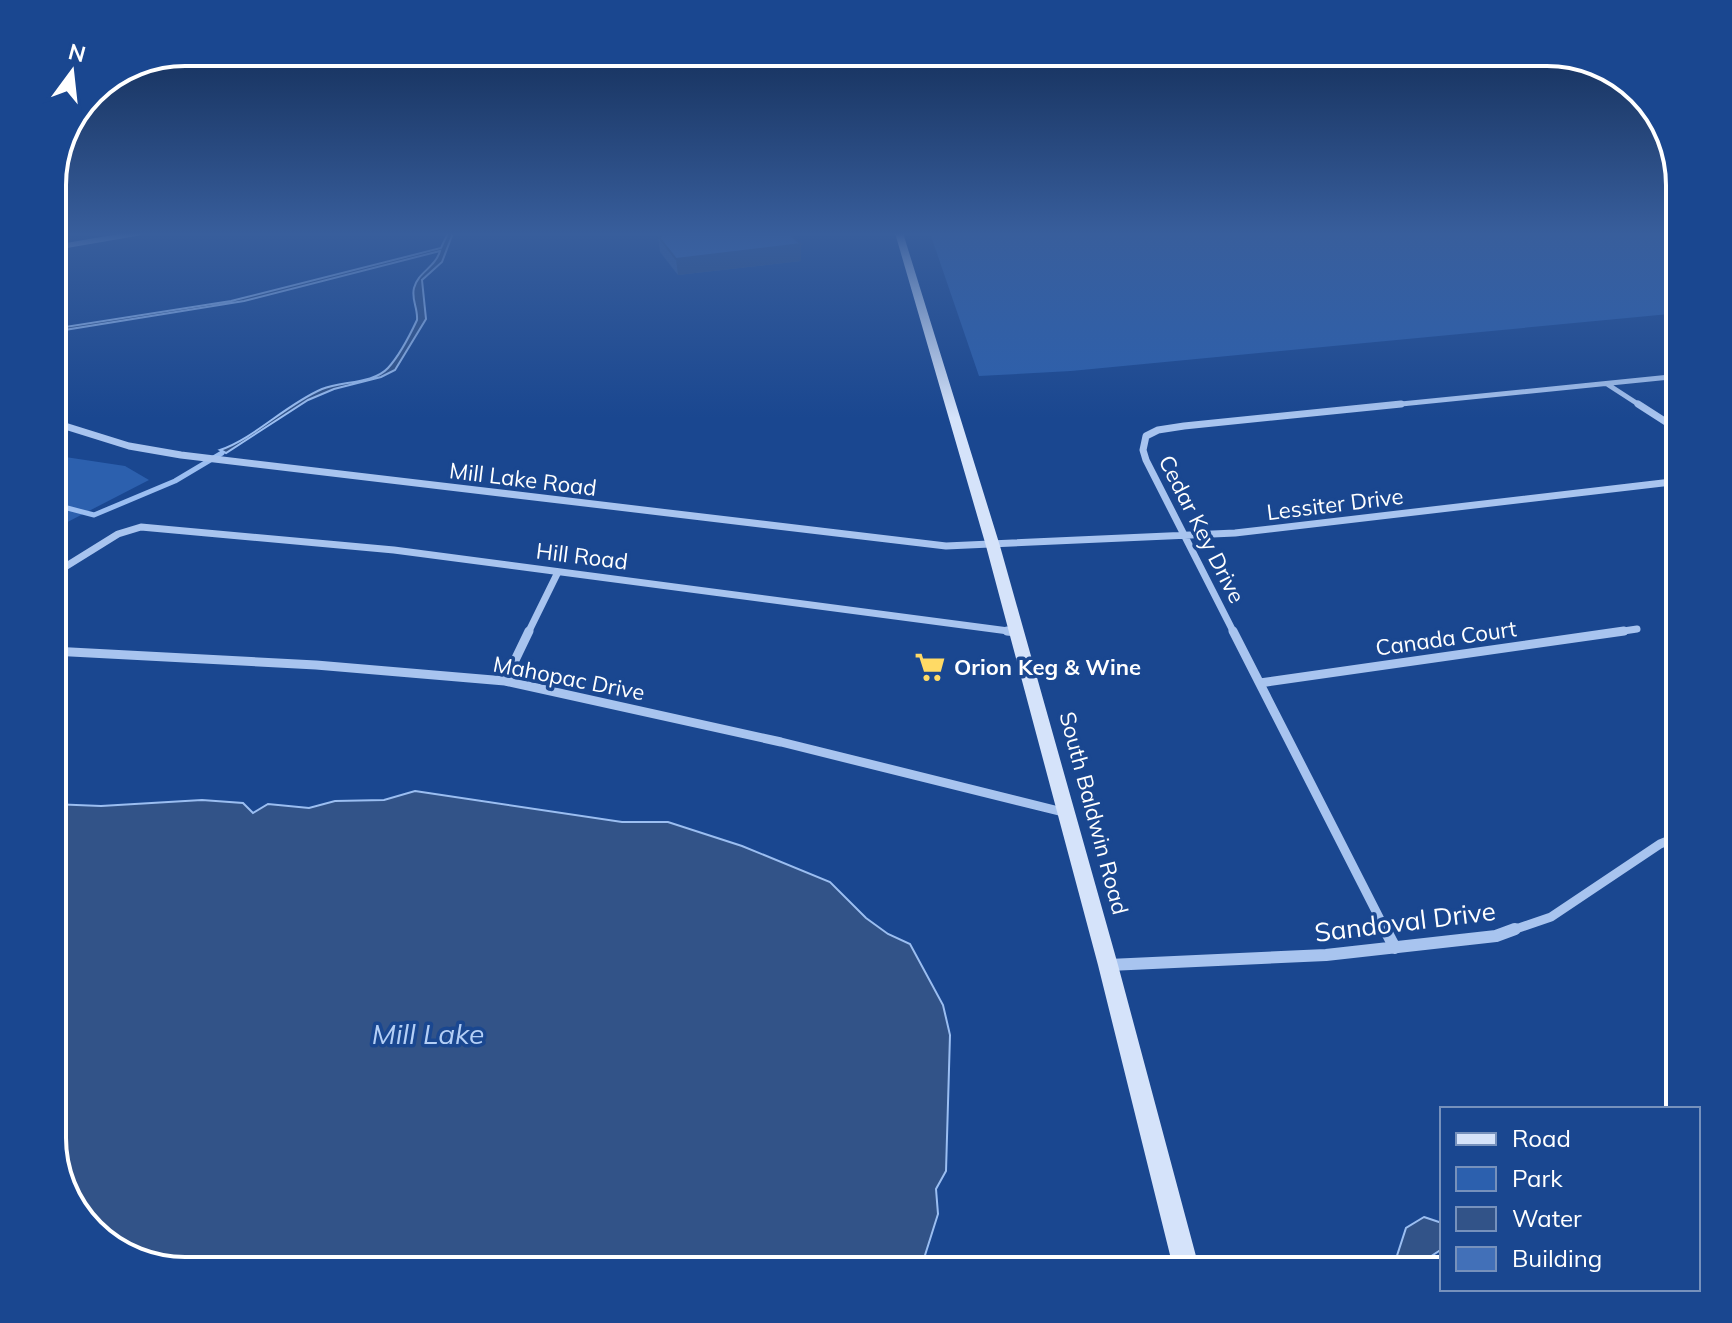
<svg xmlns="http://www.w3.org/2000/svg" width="1732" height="1323" font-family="Mulish,sans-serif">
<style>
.green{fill:#2c60ae}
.water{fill:#325388;stroke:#9bbef1;stroke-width:2}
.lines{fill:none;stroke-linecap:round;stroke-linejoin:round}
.stream{stroke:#9bbef1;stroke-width:5}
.street-far3{stroke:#a8c4ef;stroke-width:5}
.street-far2{stroke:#a8c4ef;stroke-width:7}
.street-far1{stroke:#a8c4ef;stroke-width:9}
.street{stroke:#a8c4ef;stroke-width:12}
.secondary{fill:#d5e3fa;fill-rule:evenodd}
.wall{fill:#39609e}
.shaded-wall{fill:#2e4e81}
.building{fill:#4270b8;stroke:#2e4e81;stroke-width:2}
.labels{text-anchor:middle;stroke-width:7;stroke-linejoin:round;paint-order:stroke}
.street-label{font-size:22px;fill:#fff;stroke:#1a4790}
.poi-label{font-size:22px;font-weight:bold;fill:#fff;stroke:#1a4790;text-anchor:start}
.near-street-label{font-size:26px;fill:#fff;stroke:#1a4790}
.near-water-label{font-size:28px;font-style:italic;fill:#b4cff6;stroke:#1a4790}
.rim{fill:none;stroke:#fff;stroke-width:4}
</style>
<rect width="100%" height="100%" fill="#1a4790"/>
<path class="green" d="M 930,233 L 1680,233 L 1680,313 L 1071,371 L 979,376 Z
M 52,455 L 125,466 L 149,480 L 52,530 Z"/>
<path class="water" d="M 448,233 L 453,233 L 442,262 L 422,280 L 426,319 L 395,370 L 381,377 L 334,389 L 308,400 L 226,453 L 220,450 C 255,438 285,405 322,389 C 342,381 373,384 388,368 C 399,356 410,335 417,320 C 418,308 411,299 414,288 C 418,272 435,268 440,251 L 244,301 L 52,332 L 52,329 L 231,301 L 441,248 Z
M 415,791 L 622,822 L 668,822 L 742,846 L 830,882 L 866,918 L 888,934 L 910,944 L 943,1005 L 950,1035 L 946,1171 L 936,1189 L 938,1214 L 920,1271 L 185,1271 L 104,1243 L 66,1197 L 52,1146 L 52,804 L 101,806 L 202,800 L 243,803 L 253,813 L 268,804 L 309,808 L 335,801 L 384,800 Z
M 1424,1217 L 1442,1223 L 1442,1249 L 1430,1257 L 1422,1271 L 1392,1271 L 1406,1228 Z"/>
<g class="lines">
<path class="stream" d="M 52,504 L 94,515 L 175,481 L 222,453"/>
<path class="street-far3" d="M 61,233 L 67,246
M 52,248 L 139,233
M 1607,384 L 1641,406
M 1381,406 L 1680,376"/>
<path class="street-far2" d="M 1638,404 L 1680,431
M 52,422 L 129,446 L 181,455 L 946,546 L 1235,533 L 1680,481
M 52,575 L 118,534 L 141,527 L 394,550 L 1016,632
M 528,633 L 558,572
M 1234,633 L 1146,460 L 1143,450 L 1146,436 L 1158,430 L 1184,426 L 1401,404
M 1610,633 L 1637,629"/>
<path class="street-far1" d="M 1007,631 L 1016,632
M 1233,631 L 1386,931
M 52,651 L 316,665 L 505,681 L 781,742 L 1067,813
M 505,681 L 529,631
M 1260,683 L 1624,631
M 1510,931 L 1551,917 L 1660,844 L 1680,836"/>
<path class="street" d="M 1385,929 L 1395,948
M 1109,965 L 1326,955 L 1496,936 L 1515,929"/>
<path class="secondary" d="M 895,233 L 903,233 L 1000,546 L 1118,965 L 1200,1271 L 1174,1271 L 1098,965 L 986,546 Z"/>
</g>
<path class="wall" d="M 739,234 L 801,244 L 801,261 L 678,275 L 660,252 L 658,236 Z"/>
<path class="shaded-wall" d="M 801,244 L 801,261 L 678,275 L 676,259 Z"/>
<path class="building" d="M 682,233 L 788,233 L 801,244 L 676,259 L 658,236 Z"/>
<linearGradient id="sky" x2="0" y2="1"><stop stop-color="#0e274f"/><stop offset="0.56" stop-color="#385e9c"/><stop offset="1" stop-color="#385e9c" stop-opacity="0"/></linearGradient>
<rect width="1732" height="418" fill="url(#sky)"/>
<defs>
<g id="supermarket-bare" transform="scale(2.4)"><path d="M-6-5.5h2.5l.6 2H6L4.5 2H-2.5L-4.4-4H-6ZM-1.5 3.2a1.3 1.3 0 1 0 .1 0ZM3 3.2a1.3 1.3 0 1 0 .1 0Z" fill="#ffda65" stroke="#1a4790" stroke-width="2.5" paint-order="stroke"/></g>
</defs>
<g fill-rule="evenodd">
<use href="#supermarket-bare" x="930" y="667"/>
</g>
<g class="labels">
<g class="street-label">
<text transform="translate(523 479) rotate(7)" y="8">Mill Lake Road</text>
<text transform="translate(1335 504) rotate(-7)" y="8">Lessiter Drive</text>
<text transform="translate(1202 529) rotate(63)" y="8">Cedar Key Drive</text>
<text transform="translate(582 556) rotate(7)" y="8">Hill Road</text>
<text transform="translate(1446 638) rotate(-8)" y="8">Canada Court</text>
<text transform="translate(569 678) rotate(11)" y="8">Mahopac Drive</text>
<text transform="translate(1094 813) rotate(75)" y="8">South Baldwin Road</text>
</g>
<g class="poi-label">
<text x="954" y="675">Orion Keg &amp; Wine</text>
</g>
<g class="near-street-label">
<text transform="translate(1405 922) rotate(-7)" y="9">Sandoval Drive</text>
</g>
<g class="near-water-label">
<text x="428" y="1044">Mill Lake</text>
</g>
</g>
<path d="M0 0H1732V1323H0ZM185 66H1547A119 119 0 0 1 1666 185V1138A119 119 0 0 1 1547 1257H185A119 119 0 0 1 66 1138V185A119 119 0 0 1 185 66Z" fill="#1a4790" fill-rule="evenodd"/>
<path class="rim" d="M185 66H1547A119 119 0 0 1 1666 185V1138A119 119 0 0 1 1547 1257H185A119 119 0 0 1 66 1138V185A119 119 0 0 1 185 66Z"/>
<rect x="1440" y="1107" width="260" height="184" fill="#1a4790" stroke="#7691bc" stroke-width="2"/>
<rect x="1456" y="1133" width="40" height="12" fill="#d5e3fa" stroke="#7691bc" stroke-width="2"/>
<text x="1512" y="1147" font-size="24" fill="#ffffff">Road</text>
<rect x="1456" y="1167" width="40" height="24" fill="#2c60ae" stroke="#7691bc" stroke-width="2"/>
<text x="1512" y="1187" font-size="24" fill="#ffffff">Park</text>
<rect x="1456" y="1207" width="40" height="24" fill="#325388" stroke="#7691bc" stroke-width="2"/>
<text x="1512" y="1227" font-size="24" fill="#ffffff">Water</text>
<rect x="1456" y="1247" width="40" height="24" fill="#4270b8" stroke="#7691bc" stroke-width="2"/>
<text x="1512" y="1267" font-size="24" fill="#ffffff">Building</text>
<g transform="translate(72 72) rotate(15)" stroke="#1a4790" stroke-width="6" paint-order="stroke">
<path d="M0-6L14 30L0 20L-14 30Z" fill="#ffffff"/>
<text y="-12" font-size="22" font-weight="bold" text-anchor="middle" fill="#ffffff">N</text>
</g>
</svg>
